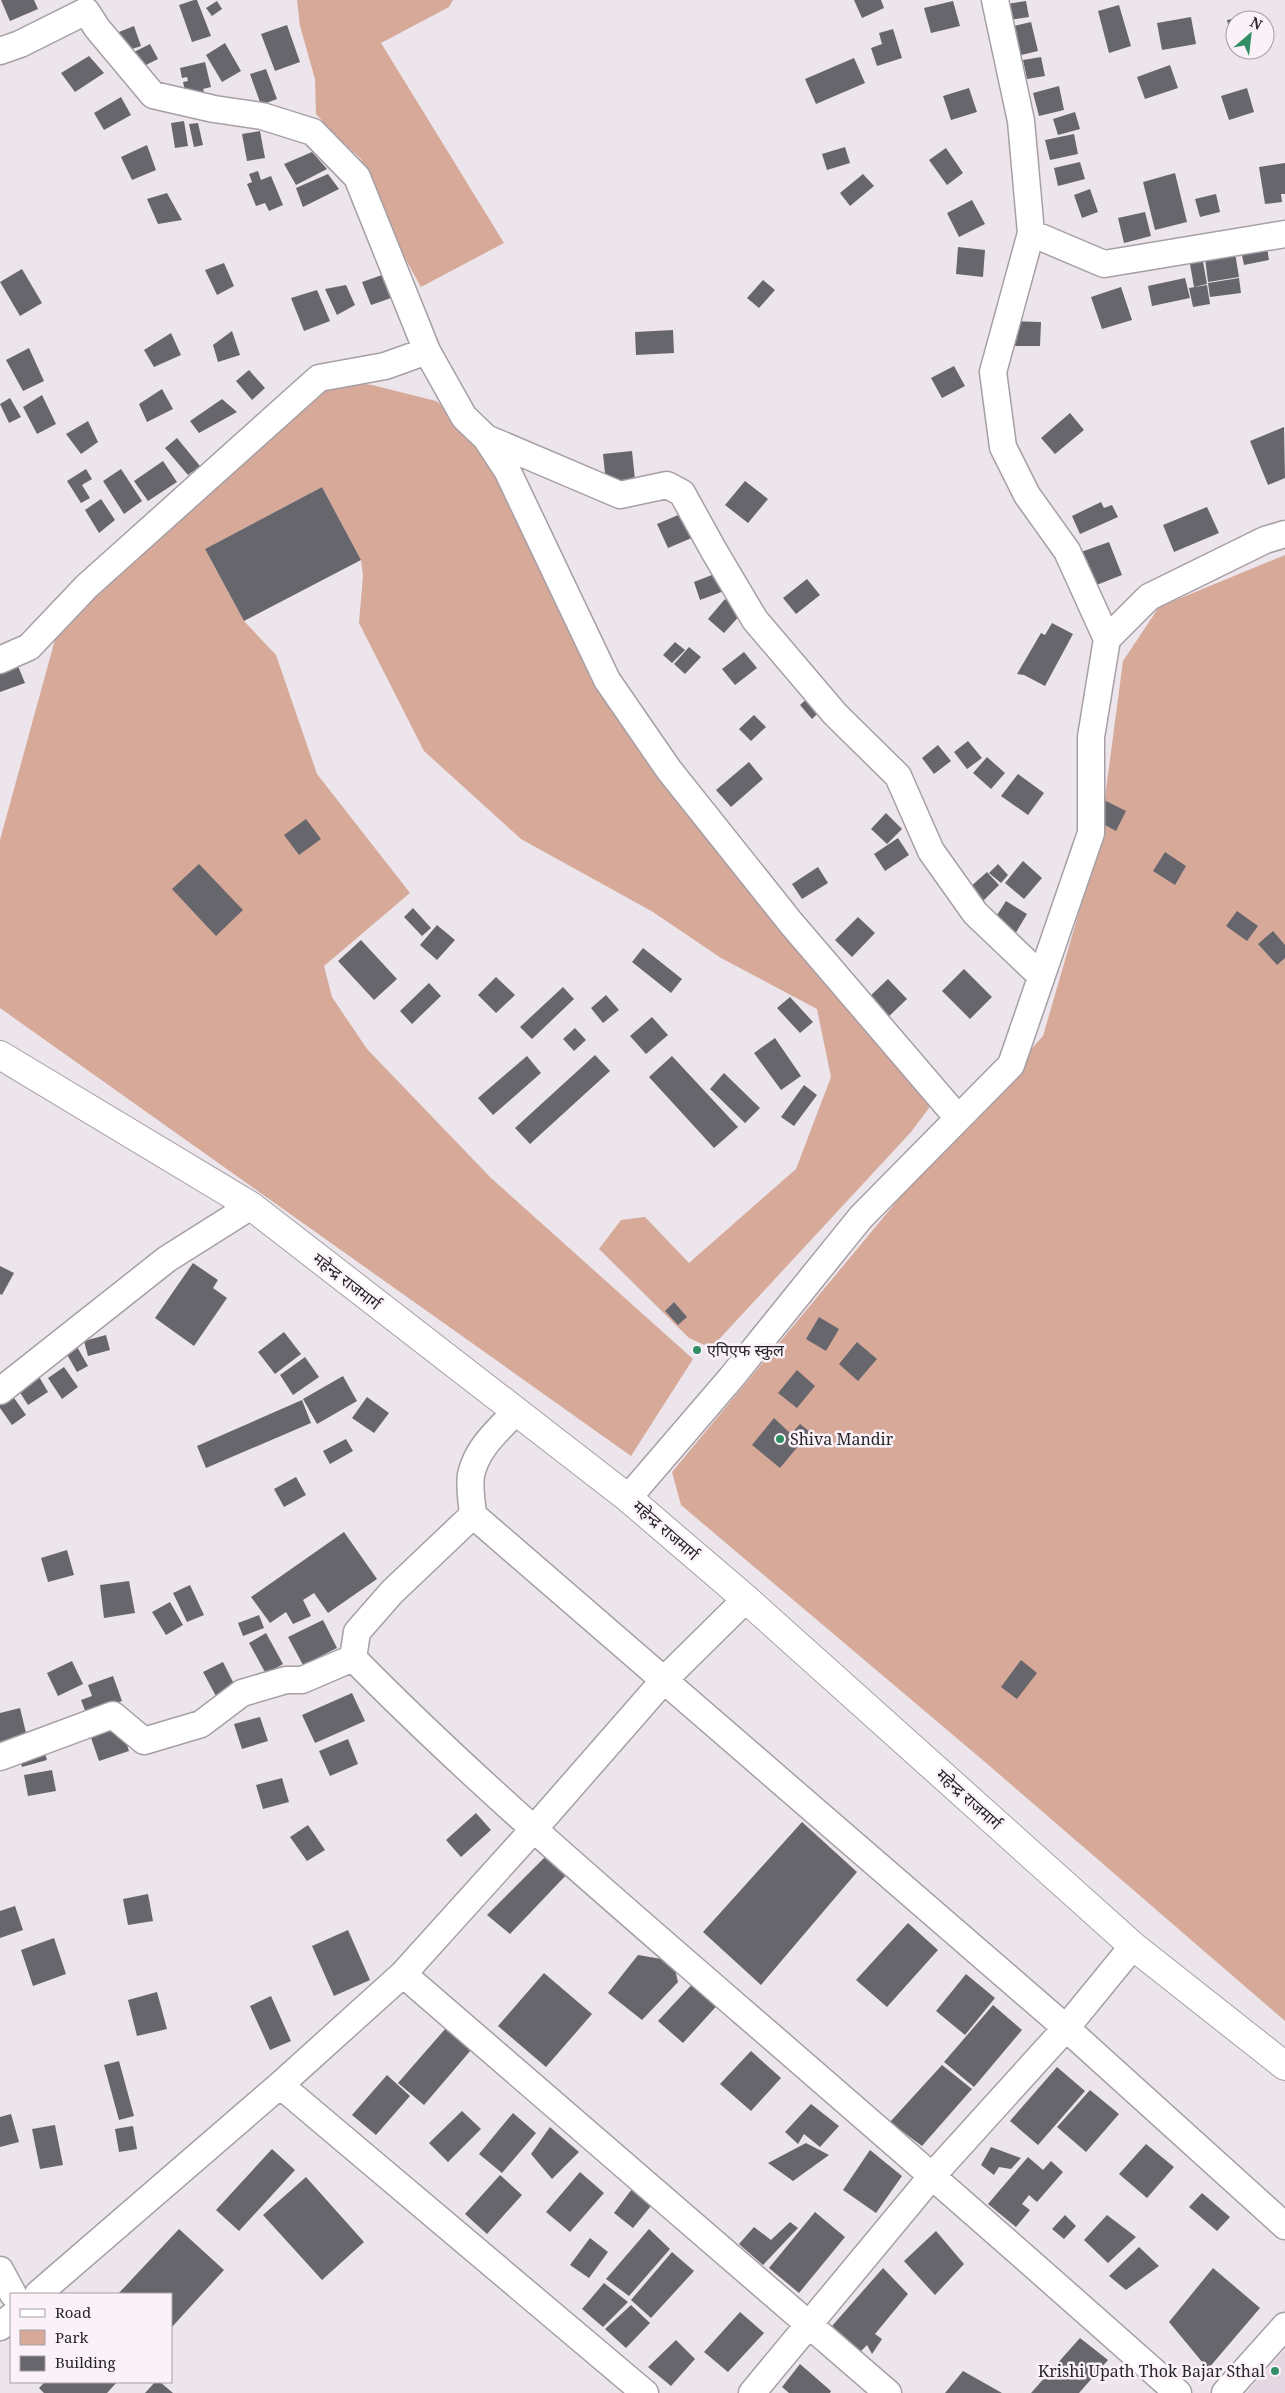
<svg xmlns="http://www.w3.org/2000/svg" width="1285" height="2393" font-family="'Noto Serif','Noto Sans Devanagari',serif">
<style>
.built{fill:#e5d7e2}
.green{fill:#d6a999}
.building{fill:#68666d}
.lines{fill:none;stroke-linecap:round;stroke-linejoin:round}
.minor-casing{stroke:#a69fa5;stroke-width:29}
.highway-casing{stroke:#a69fa5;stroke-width:30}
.minor{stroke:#fff;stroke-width:26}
.highway{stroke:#fff;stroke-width:28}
.poi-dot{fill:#328e65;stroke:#faf2f8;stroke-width:2}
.labels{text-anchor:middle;stroke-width:5;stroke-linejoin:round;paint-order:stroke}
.street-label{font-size:16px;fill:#282528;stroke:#faf2f8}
.poi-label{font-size:16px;fill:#282528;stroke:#faf2f8;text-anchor:start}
</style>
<rect width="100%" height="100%" fill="#ece5eb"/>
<path class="built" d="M 1285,2350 L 1285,2393 L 1246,2393 Z"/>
<path class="green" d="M 297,0 L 453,0 L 449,7 L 381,43 L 504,243 L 421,287 L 401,251 L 361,159 L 332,132 L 316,114 L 315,79 L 300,26 Z
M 337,380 L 372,385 L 436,401 L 450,412 L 480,445 L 579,648 L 927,1092 L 929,1108 L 911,1132 L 711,1348 L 689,1338 L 599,1249 L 621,1220 L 645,1217 L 689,1263 L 796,1169 L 831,1077 L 817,1009 L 721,958 L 653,912 L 521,839 L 424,751 L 359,623 L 363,576 L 361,560 L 322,487 L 205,549 L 244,621 L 276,655 L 317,774 L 410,893 L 324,966 L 332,997 L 367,1049 L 491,1178 L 693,1359 L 631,1456 L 0,1008 L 0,840 L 56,636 L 162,532 L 283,421 Z
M 1285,555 L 1285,2021 L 985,1762 L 681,1505 L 672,1472 L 936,1154 L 1043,1036 L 1099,843 L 1123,661 L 1159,607 Z"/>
<path class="building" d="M 1,0 L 34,0 L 38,9 L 10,21 Z
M 194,0 L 197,0 L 211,36 L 192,42 L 179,5 Z
M 854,0 L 881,0 L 884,8 L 862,18 Z
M 217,1 L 222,9 L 212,16 L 206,8 Z
M 953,1 L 960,26 L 931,33 L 924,8 Z
M 1026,1 L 1029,17 L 1009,20 L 1007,4 Z
M 1119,5 L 1131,46 L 1109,53 L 1098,11 Z
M 1261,13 L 1262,20 L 1235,20 L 1235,41 L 1232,42 L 1227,20 Z
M 1191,17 L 1196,44 L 1162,50 L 1157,23 Z
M 1031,22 L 1038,51 L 1013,57 L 1006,28 Z
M 287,25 L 300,62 L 275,71 L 261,34 Z
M 134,26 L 141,46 L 126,51 L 119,32 Z
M 893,29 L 902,58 L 877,66 L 871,48 L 882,44 L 879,33 Z
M 225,43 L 241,71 L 222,82 L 206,55 Z
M 150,44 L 158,59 L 138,69 L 130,54 Z
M 89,56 L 104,73 L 75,92 L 61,73 Z
M 1041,57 L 1045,76 L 1027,79 L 1023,60 Z
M 854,58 L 865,83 L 816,104 L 805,79 Z
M 205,62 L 211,87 L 203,89 L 205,95 L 186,95 L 183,82 L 188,81 L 187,77 L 182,78 L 180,68 Z
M 1170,65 L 1178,88 L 1145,99 L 1137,77 Z
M 266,69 L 277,99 L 261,105 L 250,74 Z
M 1059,86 L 1064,110 L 1039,116 L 1033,93 Z
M 969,88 L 977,112 L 951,120 L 943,96 Z
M 1247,88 L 1254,112 L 1229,120 L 1221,96 Z
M 121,97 L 131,115 L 104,130 L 94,113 Z
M 1075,112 L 1080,129 L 1058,135 L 1053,119 Z
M 184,121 L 188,146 L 175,148 L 171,123 Z
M 198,123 L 203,145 L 194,147 L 189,124 Z
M 260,131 L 265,158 L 247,161 L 242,134 Z
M 1074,134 L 1078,154 L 1050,160 L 1045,140 Z
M 147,145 L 156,170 L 132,180 L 121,157 Z
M 845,147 L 850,163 L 827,170 L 822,154 Z
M 946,148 L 963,173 L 947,185 L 929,160 Z
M 312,152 L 327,169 L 296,185 L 284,164 Z
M 1080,162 L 1085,179 L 1058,186 L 1054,168 Z
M 1285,163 L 1285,194 L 1281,194 L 1282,202 L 1265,204 L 1259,167 Z
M 258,171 L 261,180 L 271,176 L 283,205 L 269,211 L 265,203 L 256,206 L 247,184 L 252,182 L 249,174 Z
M 1175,173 L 1187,222 L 1155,230 L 1143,182 Z
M 328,174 L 339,189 L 303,207 L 296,188 Z
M 863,174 L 874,186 L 850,206 L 840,193 Z
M 1090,189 L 1098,212 L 1082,218 L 1074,195 Z
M 167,193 L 182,220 L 158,224 L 147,199 Z
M 1216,194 L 1220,212 L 1200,217 L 1195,199 Z
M 972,200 L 985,224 L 959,237 L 947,213 Z
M 1145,212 L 1151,236 L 1124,243 L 1118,218 Z
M 1266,241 L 1269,260 L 1244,265 L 1240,246 Z
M 958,247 L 985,250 L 983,277 L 956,274 Z
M 1235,253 L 1239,277 L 1208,282 L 1205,258 Z
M 1202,256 L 1207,284 L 1194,287 L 1189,258 Z
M 224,263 L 234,286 L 217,295 L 205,270 Z
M 22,269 L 42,303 L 20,316 L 0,282 Z
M 382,275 L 391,298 L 371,305 L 362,282 Z
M 1185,278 L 1190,298 L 1152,306 L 1148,286 Z
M 1239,278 L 1241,293 L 1210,297 L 1208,283 Z
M 763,280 L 775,290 L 759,308 L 747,298 Z
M 346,285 L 355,305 L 337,315 L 325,289 Z
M 1207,285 L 1210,304 L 1193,307 L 1189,288 Z
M 1121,287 L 1132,320 L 1102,329 L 1091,297 Z
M 317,290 L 330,321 L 304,331 L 291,298 Z
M 1011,321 L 1041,322 L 1040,346 L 1010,346 Z
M 673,330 L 674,353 L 636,355 L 635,332 Z
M 232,331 L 240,355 L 218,362 L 213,345 Z
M 171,333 L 181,355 L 154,367 L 144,350 Z
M 29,348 L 44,381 L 23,391 L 6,360 Z
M 954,366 L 965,386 L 942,398 L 931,378 Z
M 249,370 L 265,388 L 252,400 L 236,381 Z
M 162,389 L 173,409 L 147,422 L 139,404 Z
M 42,395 L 56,424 L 37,434 L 23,407 Z
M 10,398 L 21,417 L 9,423 L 0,404 Z
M 222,399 L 237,412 L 199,433 L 190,421 Z
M 1070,413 L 1084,430 L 1055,454 L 1041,438 Z
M 88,421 L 98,442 L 81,454 L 66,434 Z
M 1284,427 L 1285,478 L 1268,485 L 1250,441 Z
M 177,438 L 200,466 L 188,475 L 165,448 Z
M 632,451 L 635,480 L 606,483 L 603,454 Z
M 163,461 L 177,482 L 148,501 L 134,481 Z
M 86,469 L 92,479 L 82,485 L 90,498 L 81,503 L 67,481 Z
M 121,469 L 142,501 L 124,514 L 103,481 Z
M 745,481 L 768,499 L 748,523 L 725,505 Z
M 322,487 L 361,560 L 244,621 L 205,549 Z
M 101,499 L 115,520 L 99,533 L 85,510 Z
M 1101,502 L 1104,508 L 1112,505 L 1118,517 L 1080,534 L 1072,516 Z
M 1207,507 L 1219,533 L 1174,552 L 1163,525 Z
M 683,513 L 694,537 L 668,548 L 657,524 Z
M 1109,542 L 1122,575 L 1094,586 L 1081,552 Z
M 717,573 L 724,591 L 700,600 L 694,582 Z
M 807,579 L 820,595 L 796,614 L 783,598 Z
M 725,599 L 742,613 L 724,633 L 708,619 Z
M 1052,623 L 1073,634 L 1045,686 L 1024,675 L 1017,674 L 1041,633 L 1045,635 Z
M 675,642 L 685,650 L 672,663 L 663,655 Z
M 689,647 L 701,657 L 685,674 L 674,664 Z
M 744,652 L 757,668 L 735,685 L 722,669 Z
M 18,666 L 25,683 L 0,692 L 0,673 Z
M 810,696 L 822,709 L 812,719 L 800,705 Z
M 754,715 L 766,727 L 751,741 L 739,729 Z
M 968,741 L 982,758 L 967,769 L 954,752 Z
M 938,745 L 951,761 L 934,774 L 922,758 Z
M 987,757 L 1005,773 L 991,789 L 973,773 Z
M 749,762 L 763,779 L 731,807 L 716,790 Z
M 1018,774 L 1044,793 L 1028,815 L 1001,796 Z
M 1102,799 L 1126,811 L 1116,831 L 1092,818 Z
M 886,813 L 902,829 L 887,844 L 871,829 Z
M 306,819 L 321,839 L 299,855 L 284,835 Z
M 898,838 L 909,855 L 885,871 L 874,854 Z
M 1165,852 L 1186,866 L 1175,885 L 1153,871 Z
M 1023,861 L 1042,878 L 1024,899 L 1005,883 Z
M 199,864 L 243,910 L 216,936 L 172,889 Z
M 998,864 L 1008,875 L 1001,883 L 989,873 Z
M 818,867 L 828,883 L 802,899 L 792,884 Z
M 987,872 L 999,885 L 982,902 L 969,888 Z
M 1006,901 L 1027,914 L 1014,936 L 992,923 Z
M 413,908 L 431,928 L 422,936 L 404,917 Z
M 1237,911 L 1258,926 L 1247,941 L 1226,926 Z
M 858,917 L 875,933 L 852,957 L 835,940 Z
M 437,925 L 455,940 L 437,960 L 420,945 Z
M 1273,931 L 1285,945 L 1285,958 L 1277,965 L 1258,944 Z
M 361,940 L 397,979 L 374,1000 L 338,961 Z
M 643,948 L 682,979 L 671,993 L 632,962 Z
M 964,969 L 992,997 L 970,1019 L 942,991 Z
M 496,977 L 515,995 L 496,1013 L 478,995 Z
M 888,979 L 907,999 L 886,1019 L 867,999 Z
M 429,983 L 441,996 L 412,1024 L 400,1011 Z
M 563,987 L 574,999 L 532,1039 L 520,1027 Z
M 606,995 L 619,1010 L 603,1023 L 591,1008 Z
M 790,997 L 813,1022 L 800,1033 L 777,1008 Z
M 652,1017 L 668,1035 L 646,1054 L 630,1036 Z
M 575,1028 L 586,1040 L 574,1051 L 563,1039 Z
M 775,1038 L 801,1076 L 781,1090 L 754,1053 Z
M 595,1055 L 610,1071 L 530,1144 L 515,1128 Z
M 527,1056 L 541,1073 L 493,1115 L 478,1098 Z
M 672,1056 L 738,1127 L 714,1148 L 649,1077 Z
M 724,1073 L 760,1108 L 745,1123 L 710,1089 Z
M 804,1085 L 817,1095 L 794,1126 L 781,1117 Z
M 193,1263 L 218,1280 L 213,1288 L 227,1298 L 194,1346 L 155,1318 Z
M 0,1266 L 14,1273 L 2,1295 L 0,1294 Z
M 674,1302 L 687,1317 L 678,1325 L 665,1311 Z
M 819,1317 L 839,1329 L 826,1351 L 806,1339 Z
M 284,1332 L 301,1354 L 275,1374 L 258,1352 Z
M 106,1335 L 110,1350 L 88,1356 L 84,1341 Z
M 857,1342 L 877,1359 L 858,1381 L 839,1364 Z
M 76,1345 L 88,1366 L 77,1372 L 65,1351 Z
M 305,1357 L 319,1377 L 293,1395 L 280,1375 Z
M 64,1367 L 78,1387 L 62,1399 L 48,1378 Z
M 797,1370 L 815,1386 L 797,1408 L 778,1393 Z
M 38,1375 L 48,1392 L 28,1405 L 17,1388 Z
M 343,1376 L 357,1401 L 317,1424 L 303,1399 Z
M 12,1395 L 26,1415 L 12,1425 L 0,1408 L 0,1403 Z
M 367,1397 L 389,1413 L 374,1433 L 352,1418 Z
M 302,1400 L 311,1423 L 206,1468 L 197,1446 Z
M 774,1418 L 791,1434 L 800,1424 L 810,1432 L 780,1468 L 752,1445 Z
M 346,1439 L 353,1451 L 330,1464 L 323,1451 Z
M 296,1477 L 306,1495 L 284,1507 L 274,1489 Z
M 344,1532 L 377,1579 L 328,1613 L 314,1593 L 303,1600 L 311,1616 L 293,1624 L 286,1612 L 270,1623 L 251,1597 Z
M 67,1550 L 74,1575 L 48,1582 L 41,1558 Z
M 129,1581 L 135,1613 L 104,1618 L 100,1585 Z
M 190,1585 L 204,1615 L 187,1622 L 173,1593 Z
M 170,1602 L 183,1625 L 166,1635 L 152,1612 Z
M 259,1615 L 264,1628 L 243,1636 L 238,1623 Z
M 323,1620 L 337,1648 L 303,1665 L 288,1637 Z
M 266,1633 L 283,1664 L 266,1674 L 249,1643 Z
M 1021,1660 L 1037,1673 L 1017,1699 L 1001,1687 Z
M 72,1661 L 83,1684 L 58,1696 L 47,1673 Z
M 223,1662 L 236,1688 L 217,1698 L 203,1672 Z
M 113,1676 L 122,1701 L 86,1713 L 81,1700 L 92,1696 L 88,1685 Z
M 352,1693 L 365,1721 L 315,1743 L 302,1715 Z
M 20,1708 L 27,1737 L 0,1743 L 0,1713 Z
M 260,1717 L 268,1741 L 242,1749 L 234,1724 Z
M 119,1721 L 129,1751 L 99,1761 L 89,1732 Z
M 348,1739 L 358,1764 L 330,1776 L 319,1751 Z
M 43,1747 L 47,1760 L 22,1767 L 18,1753 Z
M 52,1770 L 56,1791 L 28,1796 L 24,1775 Z
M 282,1778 L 289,1802 L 263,1809 L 256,1785 Z
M 476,1813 L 491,1830 L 461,1857 L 446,1840 Z
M 802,1822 L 857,1872 L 761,1985 L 703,1932 Z
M 308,1825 L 325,1850 L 307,1861 L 290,1837 Z
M 548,1854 L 570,1871 L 510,1934 L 487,1915 Z
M 148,1894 L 153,1921 L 128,1925 L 123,1899 Z
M 15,1906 L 23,1930 L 0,1938 L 0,1911 Z
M 908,1923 L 938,1950 L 887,2007 L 856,1980 Z
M 348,1930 L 370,1980 L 334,1996 L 312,1946 Z
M 54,1938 L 66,1974 L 33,1986 L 21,1950 Z
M 638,1955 L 673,1961 L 678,1982 L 642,2020 L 608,1993 Z
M 544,1973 L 592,2014 L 546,2067 L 498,2026 Z
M 966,1974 L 995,1998 L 965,2035 L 936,2011 Z
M 698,1978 L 722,2000 L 683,2043 L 658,2021 Z
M 157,1992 L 167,2029 L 137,2036 L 128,2000 Z
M 271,1996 L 291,2041 L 270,2050 L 250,2006 Z
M 993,2005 L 1022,2030 L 974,2087 L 944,2062 Z
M 446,2028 L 471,2050 L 424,2105 L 398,2083 Z
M 751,2051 L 781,2078 L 751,2111 L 720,2084 Z
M 119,2061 L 134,2116 L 119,2120 L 104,2065 Z
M 942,2065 L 972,2089 L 922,2146 L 890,2122 Z
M 1057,2067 L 1085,2091 L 1038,2145 L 1010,2121 Z
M 387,2075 L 410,2096 L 376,2135 L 352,2115 Z
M 1090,2090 L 1119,2114 L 1086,2152 L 1057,2127 Z
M 811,2104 L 839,2126 L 820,2147 L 804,2134 L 798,2144 L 785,2132 Z
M 462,2111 L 481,2129 L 448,2162 L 429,2143 Z
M 513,2113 L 536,2133 L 502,2173 L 479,2154 Z
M 11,2114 L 19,2142 L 0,2147 L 0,2117 Z
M 55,2125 L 63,2165 L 40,2169 L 32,2129 Z
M 133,2126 L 137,2149 L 119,2152 L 115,2129 Z
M 550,2127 L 579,2152 L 552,2179 L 531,2154 Z
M 806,2143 L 829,2155 L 793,2181 L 768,2163 Z
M 1146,2144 L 1174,2167 L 1147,2198 L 1119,2174 Z
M 991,2147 L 1021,2158 L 1011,2169 L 999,2167 L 994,2175 L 981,2165 Z
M 272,2149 L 295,2170 L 239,2231 L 216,2210 Z
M 870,2150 L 902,2176 L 876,2213 L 843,2190 Z
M 1028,2157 L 1043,2170 L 1051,2161 L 1063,2172 L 1037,2202 L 1029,2195 L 1022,2204 L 1030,2210 L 1016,2227 L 988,2204 Z
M 580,2172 L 604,2193 L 570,2232 L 546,2212 Z
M 500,2175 L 522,2195 L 487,2234 L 465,2214 Z
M 306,2177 L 364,2242 L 322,2280 L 263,2215 Z
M 635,2185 L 655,2201 L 633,2228 L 614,2213 Z
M 1202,2193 L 1230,2217 L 1217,2231 L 1189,2207 Z
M 815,2212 L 845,2237 L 799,2293 L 769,2268 Z
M 1065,2215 L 1076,2226 L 1064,2239 L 1052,2229 Z
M 1107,2215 L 1136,2237 L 1108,2263 L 1084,2240 Z
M 790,2222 L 798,2228 L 763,2265 L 739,2244 L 754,2227 L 771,2240 Z
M 179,2229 L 224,2270 L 171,2328 L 171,2294 L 118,2294 Z
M 649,2229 L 670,2249 L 629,2296 L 606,2279 Z
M 936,2231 L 964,2264 L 935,2295 L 904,2261 Z
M 590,2238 L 608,2252 L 589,2278 L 570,2265 Z
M 1139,2247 L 1159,2266 L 1126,2290 L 1109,2276 Z
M 672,2252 L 694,2271 L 651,2318 L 631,2300 Z
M 883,2268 L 908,2294 L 875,2334 L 882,2339 L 872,2354 L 867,2345 L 860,2352 L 832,2326 Z
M 1213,2268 L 1260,2308 L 1208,2369 L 1169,2322 Z
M 604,2283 L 628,2302 L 603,2327 L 582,2309 Z
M 631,2305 L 650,2323 L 626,2348 L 605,2329 Z
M 740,2312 L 764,2333 L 728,2372 L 704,2352 Z
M 1080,2338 L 1108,2360 L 1079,2393 L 1031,2393 Z
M 676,2340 L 695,2359 L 671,2386 L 648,2367 Z
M 800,2364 L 831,2391 L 830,2393 L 789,2393 L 782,2387 Z
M 963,2371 L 1002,2393 L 945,2393 Z
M 45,2382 L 117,2382 L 107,2393 L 44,2393 L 39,2388 Z
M 155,2382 L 160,2382 L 173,2393 L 145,2393 Z"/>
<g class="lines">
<g class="minor-casing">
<path id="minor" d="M 995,0 L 1021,121 L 1031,233 L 993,372 L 1003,447 L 1027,495 L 1067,551 L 1107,639
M 0,51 L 20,44 L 86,11 L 97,28 L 153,95 L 214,109 L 262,116 L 313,132 L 357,177 L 427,351 L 464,417 L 486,438 L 507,470 L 607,680 L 669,770 L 791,923 L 958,1118
M 1031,233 L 1104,264 L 1285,234
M 486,438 L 620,495 L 667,485 L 682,493 L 714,551 L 755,620 L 835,714 L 898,776 L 931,851 L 975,913 L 1041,976
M 0,660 L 29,647 L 87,586 L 319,378 L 385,366 L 427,351
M 0,1391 L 167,1259 L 251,1206
M 516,1411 C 498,1431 477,1447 471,1475 C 469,1487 472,1503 473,1515 L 1066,2028 L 1285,2226
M 628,1498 L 731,1378 L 861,1217 L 1011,1065 L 1091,833 L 1091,737 L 1107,639 L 1149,597 L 1265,540 L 1285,534
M 473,1515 L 392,1592 L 357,1632 L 353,1658 C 476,1783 611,1897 743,2012 C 889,2138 1034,2265 1178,2393
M 0,1757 L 113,1715 L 144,1741 L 201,1724 L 242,1693 L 286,1680 L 302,1680 L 353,1658
M 403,1974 L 888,2393
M 280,2085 L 645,2393
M 0,2270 L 13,2294
M 38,2294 L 280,2085 L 403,1974 L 533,1830 L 665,1679 L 746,1599
M 0,2327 L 11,2317
M 752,2393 L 932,2176 L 1066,2028 L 1133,1946
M 1225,2393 L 1285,2326"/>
</g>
<g class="highway-casing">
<path id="highway" d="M 0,1055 L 251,1206 L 628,1498 L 746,1599 L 1133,1946 L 1285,2066"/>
</g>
<use href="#minor" class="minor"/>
<use href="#highway" class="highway"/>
</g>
<g class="poi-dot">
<circle cx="697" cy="1350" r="5"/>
<circle cx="780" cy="1439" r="5"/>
<circle cx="1275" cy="2371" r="5"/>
</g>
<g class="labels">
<g class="street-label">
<text transform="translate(347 1281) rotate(38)" y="6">महेन्द्र राजमार्ग</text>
<text transform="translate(666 1530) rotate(41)" y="6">महेन्द्र राजमार्ग</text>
<text transform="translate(969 1799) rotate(42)" y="6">महेन्द्र राजमार्ग</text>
</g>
<g class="poi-label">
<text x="707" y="1356">एपिएफ स्कुल</text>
<text x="790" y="1445">Shiva Mandir</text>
<text x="1265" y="2377" text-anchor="end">Krishi Upath Thok Bajar Sthal</text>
</g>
</g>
<rect x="10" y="2293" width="162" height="90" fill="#faf2f8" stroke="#a6a0a5"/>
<rect x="20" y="2309" width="25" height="8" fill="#ffffff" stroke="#a6a0a5"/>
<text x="55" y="2318" font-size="15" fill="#282528">Road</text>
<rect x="20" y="2330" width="25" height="15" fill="#d6a999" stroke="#a6a0a5"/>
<text x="55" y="2343" font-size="15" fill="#282528">Park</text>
<rect x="20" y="2356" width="25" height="15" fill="#68666d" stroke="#a6a0a5"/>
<text x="55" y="2368" font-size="15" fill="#282528">Building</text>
<g transform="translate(1250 35) rotate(28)"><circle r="24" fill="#faf2f8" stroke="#a6a0a5"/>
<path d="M0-4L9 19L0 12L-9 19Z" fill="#328e65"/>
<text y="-8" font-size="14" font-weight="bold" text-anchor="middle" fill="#282528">N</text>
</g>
</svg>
